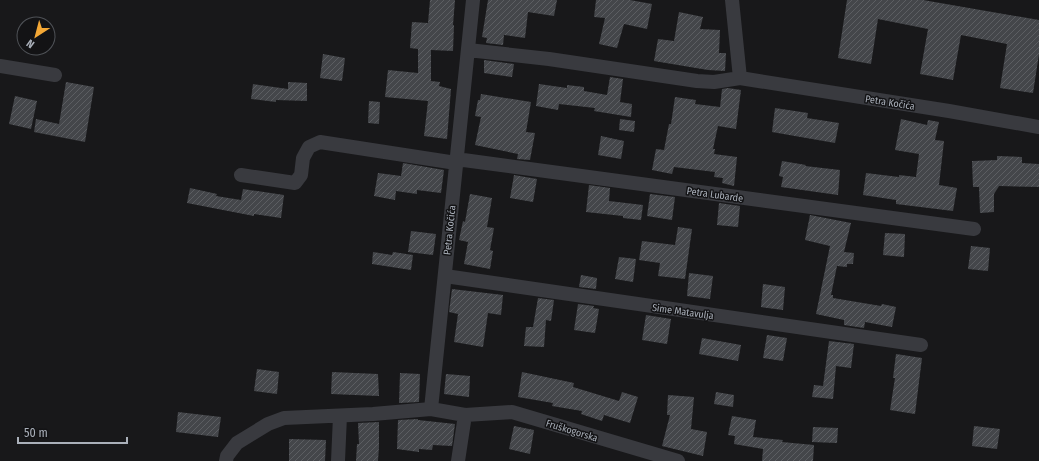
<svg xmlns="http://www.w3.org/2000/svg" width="1039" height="461" font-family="'Fira Sans Condensed',sans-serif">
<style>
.building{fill:url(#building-hatch)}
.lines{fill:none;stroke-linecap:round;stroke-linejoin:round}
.street{stroke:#393a3f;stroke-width:14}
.labels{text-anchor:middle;stroke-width:3;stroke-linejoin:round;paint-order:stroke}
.street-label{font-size:10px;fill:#aab0ba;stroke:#131315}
</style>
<defs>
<pattern id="building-hatch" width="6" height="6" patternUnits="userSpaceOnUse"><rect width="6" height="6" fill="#44464a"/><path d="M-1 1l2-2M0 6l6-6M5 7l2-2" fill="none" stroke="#5c5e62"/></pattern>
</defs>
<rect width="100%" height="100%" fill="#18181a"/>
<path class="building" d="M 430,0 L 455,0 L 453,25 L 454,25 L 453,51 L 431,50 L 431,81 L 440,82 L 439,86 L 451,89 L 447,139 L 424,136 L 428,101 L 385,97 L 388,70 L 418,73 L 418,49 L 410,48 L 412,22 L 428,23 Z
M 488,0 L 557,0 L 554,16 L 528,12 L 525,38 L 504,35 L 503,45 L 486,43 L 487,38 L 482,37 Z
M 596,0 L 630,0 L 652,4 L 647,29 L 624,24 L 617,48 L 599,44 L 605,18 L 594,17 Z
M 847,0 L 923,0 L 1039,20 L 1039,54 L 1033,93 L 1000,88 L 1007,44 L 961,35 L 953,80 L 920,74 L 928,29 L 878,19 L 871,64 L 838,58 Z
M 679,12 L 703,17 L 700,29 L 720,30 L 719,53 L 726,53 L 725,71 L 708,70 L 654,61 L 658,39 L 674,41 Z
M 323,54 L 345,58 L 342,81 L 320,78 Z
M 484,60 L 514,64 L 512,77 L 484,73 Z
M 610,77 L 623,79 L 620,102 L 632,104 L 631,117 L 594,111 L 595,108 L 559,104 L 558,110 L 536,106 L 539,84 L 567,88 L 567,85 L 584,87 L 584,91 L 607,95 Z
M 66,82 L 94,87 L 85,142 L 34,132 L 36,119 L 59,124 Z
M 288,82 L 307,83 L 307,101 L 276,100 L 276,102 L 251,99 L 253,84 L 288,89 Z
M 728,88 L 741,90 L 736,129 L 718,126 L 713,149 L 715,149 L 714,154 L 737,157 L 734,186 L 722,183 L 723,178 L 714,177 L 715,172 L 674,167 L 672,174 L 652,170 L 656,149 L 664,150 L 669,124 L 671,124 L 675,97 L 696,100 L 695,104 L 720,107 L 722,89 Z
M 481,94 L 531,102 L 526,132 L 535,133 L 530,160 L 517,159 L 518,154 L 475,145 L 481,117 L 475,116 L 478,100 L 480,100 Z
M 15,96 L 37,101 L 31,129 L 9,124 Z
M 369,101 L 380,102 L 379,124 L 368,123 Z
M 775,108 L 808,113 L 807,118 L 839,123 L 835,143 L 772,132 Z
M 620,119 L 635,121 L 634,132 L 619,130 Z
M 901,119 L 927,125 L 928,120 L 939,122 L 935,140 L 944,141 L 939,185 L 957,188 L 953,211 L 896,204 L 896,200 L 863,195 L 866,173 L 899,177 L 899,175 L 916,177 L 919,154 L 895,150 Z
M 601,136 L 624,141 L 621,159 L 598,155 Z
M 997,156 L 1022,157 L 1022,163 L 1039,164 L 1039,187 L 999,186 L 994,194 L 994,212 L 980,213 L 979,187 L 973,187 L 972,161 L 997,160 Z
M 782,161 L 806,165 L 805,166 L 840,170 L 838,195 L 781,187 L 783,177 L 779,176 Z
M 403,163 L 444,170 L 441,193 L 417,190 L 417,194 L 396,191 L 395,200 L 374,196 L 378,173 L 401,176 Z
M 514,175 L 537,179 L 533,202 L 510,198 Z
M 589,185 L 610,188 L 609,201 L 643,205 L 641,220 L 623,218 L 623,216 L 586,212 Z
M 190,188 L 217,194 L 216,196 L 241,200 L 243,189 L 284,195 L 281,218 L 254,214 L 254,216 L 187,203 Z
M 470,194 L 492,198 L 487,227 L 494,228 L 490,250 L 493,251 L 490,269 L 464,264 L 468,242 L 459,240 L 463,221 L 465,222 Z
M 650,194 L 675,197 L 672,220 L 647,216 Z
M 719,203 L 740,206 L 738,227 L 717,225 Z
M 810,215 L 851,223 L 844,252 L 854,253 L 853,264 L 847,264 L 847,267 L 837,266 L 831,295 L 833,295 L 833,298 L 881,306 L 882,304 L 896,307 L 892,327 L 865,322 L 864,328 L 844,325 L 844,320 L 816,314 L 830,246 L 805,240 Z
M 678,227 L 692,229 L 685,279 L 658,276 L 660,263 L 639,260 L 642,241 L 675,245 Z
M 411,231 L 436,234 L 433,255 L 408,252 Z
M 885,233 L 905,234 L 904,257 L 883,255 Z
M 971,246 L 990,248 L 988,271 L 968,269 Z
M 373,252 L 392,255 L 393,252 L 413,255 L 411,270 L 372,264 Z
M 619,257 L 636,259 L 633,282 L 615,279 Z
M 689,273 L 713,276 L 710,299 L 687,296 Z
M 581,275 L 597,278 L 596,289 L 579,287 Z
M 763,284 L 785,287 L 783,310 L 761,307 Z
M 452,289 L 503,295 L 501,315 L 488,313 L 483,347 L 454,342 L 458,314 L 449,312 Z
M 538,298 L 554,300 L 551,321 L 546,320 L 544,347 L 524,346 L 526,327 L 533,327 Z
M 578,304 L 594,306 L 593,308 L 599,309 L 595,333 L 574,330 Z
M 646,315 L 671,319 L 667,344 L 642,340 Z
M 767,335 L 787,338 L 783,361 L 763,358 Z
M 702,338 L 741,345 L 738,361 L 699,354 Z
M 829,341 L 854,344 L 851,368 L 836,366 L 833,399 L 812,397 L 814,385 L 823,386 Z
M 896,354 L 922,358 L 915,414 L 890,410 L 895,378 L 893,378 Z
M 257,369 L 279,372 L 277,394 L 254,391 Z
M 332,372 L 378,374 L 379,396 L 331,394 Z
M 522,372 L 574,383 L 573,387 L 619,401 L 622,392 L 638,397 L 630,423 L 604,415 L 602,421 L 581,414 L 582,411 L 552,406 L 553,403 L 518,397 Z
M 400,373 L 420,374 L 419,402 L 399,403 Z
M 446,374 L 470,376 L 469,397 L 444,394 Z
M 716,392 L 734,395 L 733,407 L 714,404 Z
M 668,395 L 694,397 L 691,429 L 707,432 L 703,456 L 662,446 L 670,415 L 667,415 Z
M 178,412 L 221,417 L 218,437 L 176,432 Z
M 732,416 L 756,420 L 753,437 L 783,440 L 782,442 L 814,445 L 813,461 L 762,461 L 763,449 L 734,444 L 735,436 L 728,435 Z
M 418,419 L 418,420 L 455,424 L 452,446 L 433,445 L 432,450 L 419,449 L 419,452 L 397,449 L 398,420 Z
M 379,422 L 379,447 L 378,461 L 356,461 L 357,444 L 359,444 L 358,423 Z
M 514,426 L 534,430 L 530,454 L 509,449 Z
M 974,426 L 1000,429 L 997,449 L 972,446 Z
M 813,427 L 838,428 L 837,443 L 812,442 Z
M 289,439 L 326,440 L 325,461 L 289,461 Z"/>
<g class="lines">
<path class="street" d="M 732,0 L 740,78
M 468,50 L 549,59 L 697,81 L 714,82 L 740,78 L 949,111 L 1039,127
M 0,66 L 55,75
M 456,159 L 974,229
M 241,175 L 295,183 L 301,175 L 303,158 L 309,147 L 320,142 L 456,163
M 445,276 L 921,345
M 431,409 L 473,0
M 226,461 L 227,456 L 237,443 L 268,424 L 284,418 L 373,414 L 431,409 L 465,415 L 512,412 L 678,461
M 338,461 L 340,416
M 458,461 L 465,415"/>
</g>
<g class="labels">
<g class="street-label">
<text transform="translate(890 102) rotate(9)" y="4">Petra Kočića</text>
<text transform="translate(715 194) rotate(8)" y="4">Petra Lubarde</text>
<text transform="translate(449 230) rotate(-84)" y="4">Petra Kočića</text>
<text transform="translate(683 311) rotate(8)" y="4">Sime Matavulja</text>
<text transform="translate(572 430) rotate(17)" y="4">Fruškogorska</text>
</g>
</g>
<g transform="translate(36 36) rotate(216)"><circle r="19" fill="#131315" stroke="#4f5257"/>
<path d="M0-3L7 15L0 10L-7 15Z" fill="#f4a836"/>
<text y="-6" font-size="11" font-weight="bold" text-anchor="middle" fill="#aab0ba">N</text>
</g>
<path d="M18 437v6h109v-6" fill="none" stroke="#aab0ba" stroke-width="2"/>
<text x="24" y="437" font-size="12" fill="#aab0ba" stroke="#131315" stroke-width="3" paint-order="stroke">50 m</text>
</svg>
